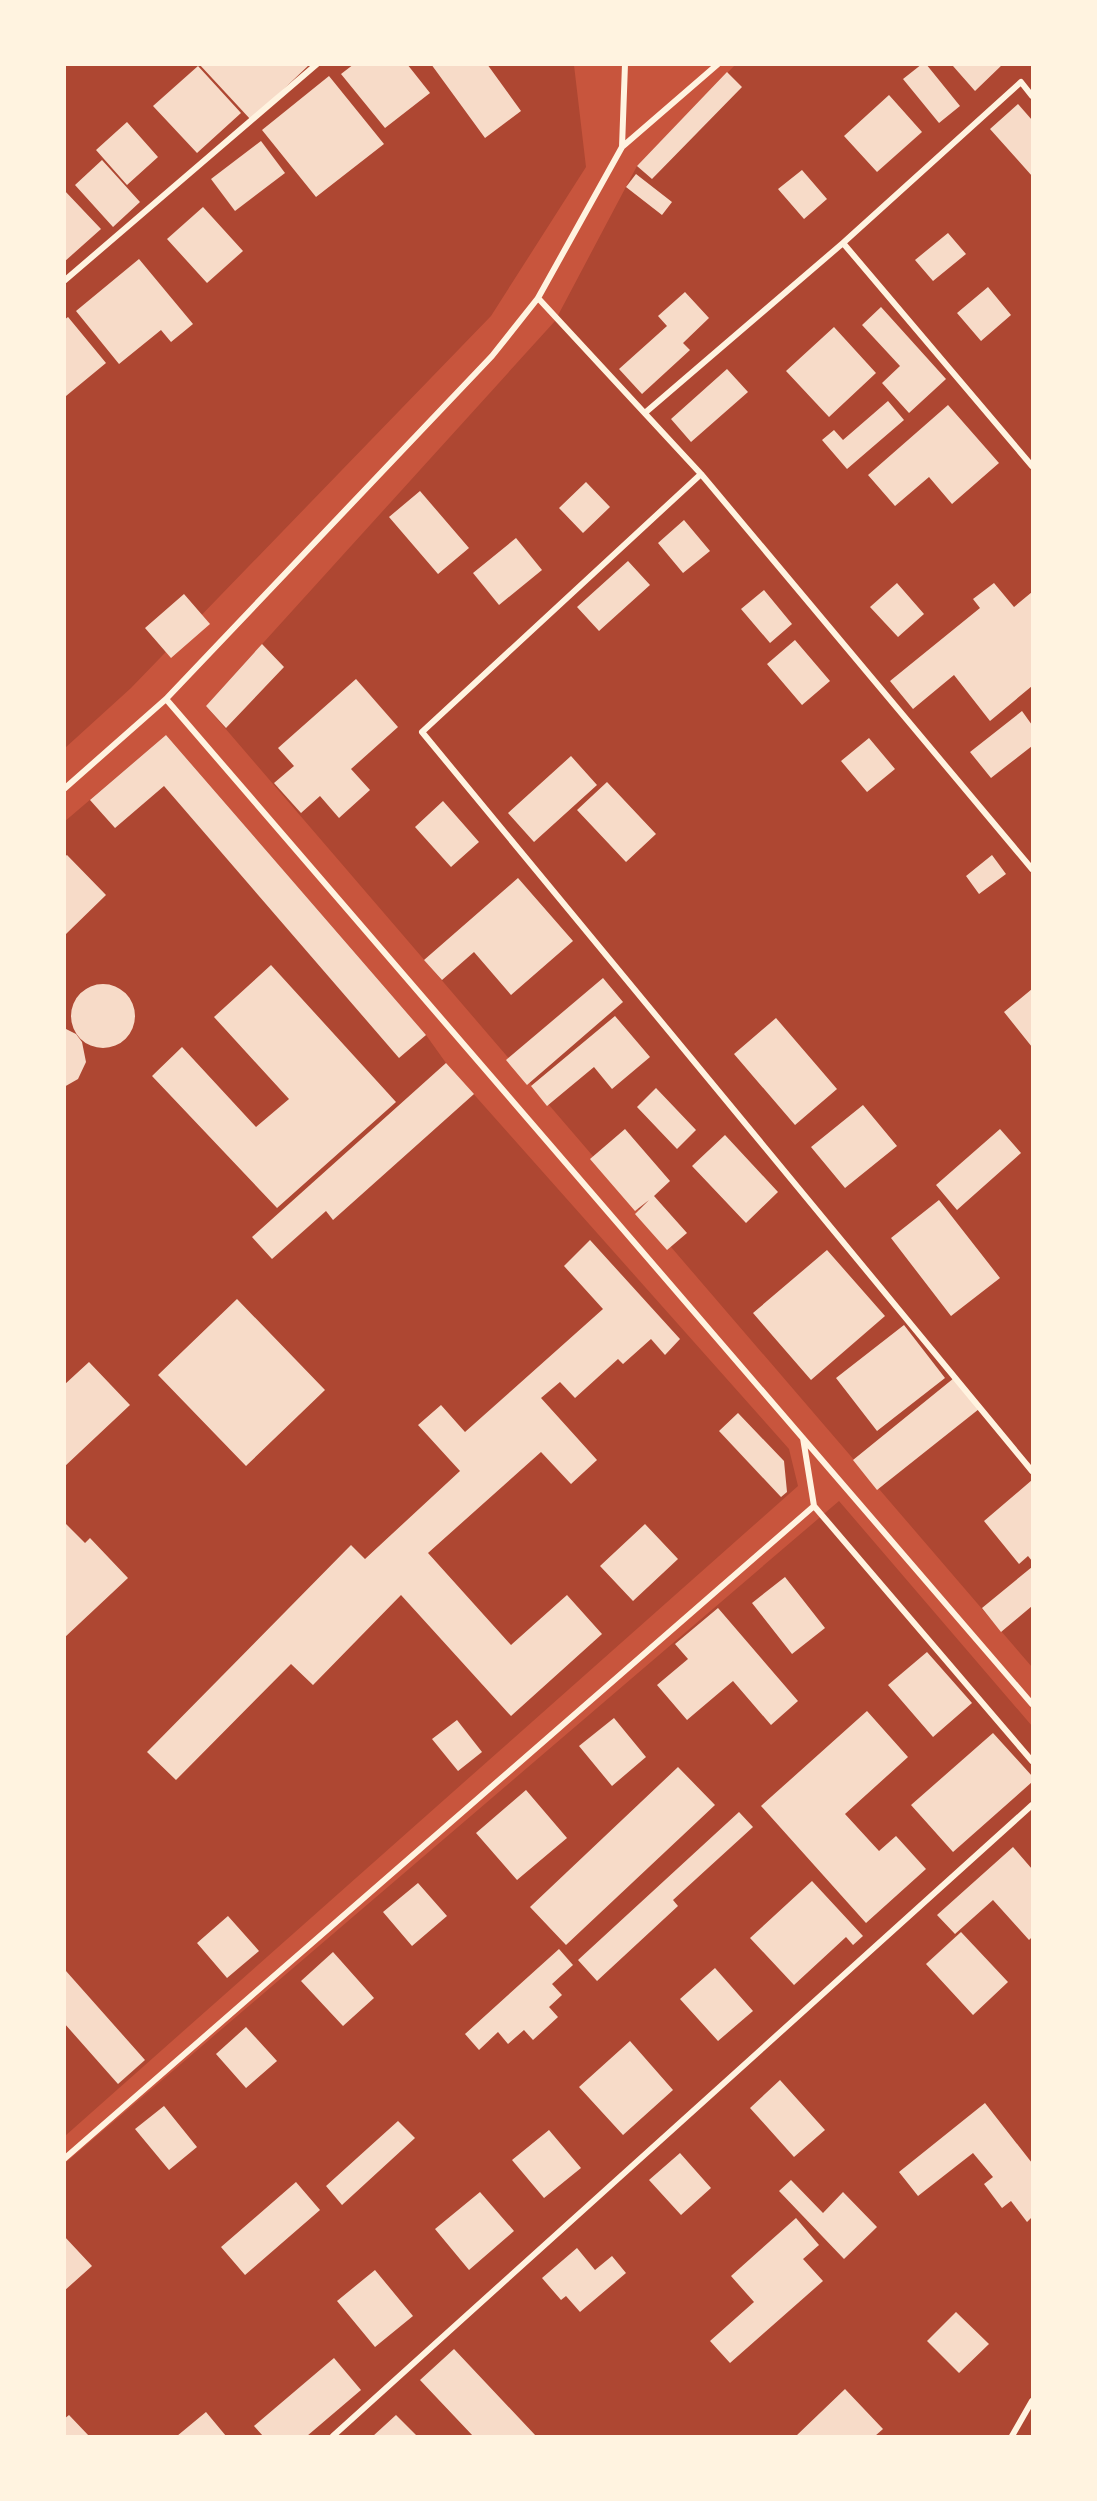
<svg xmlns="http://www.w3.org/2000/svg" width="1097" height="2501" font-family="'Fira Sans',sans-serif">
<style>
.green{fill:#ae4732}
.building{fill:#f7dbc8}
.lines{fill:none;stroke-linecap:round;stroke-linejoin:round}
.minor{stroke:#fff3e0;stroke-width:6}
</style>
<rect width="100%" height="100%" fill="#c8553d"/>
<path class="green" d="M 65,65 L 574,65 L 586,167 L 491,316 L 131,688 L 65,748 Z
M 735,65 L 1032,65 L 1032,1667 L 206,706 L 555,321 L 637,166 Z
M 166,735 L 426,1035 L 446,1063 L 789,1449 L 798,1486 L 65,2136 L 64,822 Z
M 839,1501 L 1032,1726 L 1032,2436 L 65,2436 L 64,2164 Z"/>
<path class="building" d="M 199,64 L 310,64 L 251,120 Z
M 354,64 L 407,64 L 430,93 L 385,128 L 341,74 Z
M 431,64 L 487,64 L 521,111 L 485,138 Z
M 922,64 L 926,64 L 960,106 L 939,123 L 903,79 Z
M 954,64 L 1003,64 L 975,91 L 953,66 Z
M 198,66 L 241,113 L 197,153 L 153,106 Z
M 727,72 L 742,87 L 652,179 L 637,166 Z
M 329,76 L 384,144 L 316,197 L 262,130 Z
M 889,95 L 922,132 L 877,172 L 844,136 Z
M 1018,104 L 1032,120 L 1032,176 L 990,129 Z
M 127,122 L 158,157 L 127,185 L 96,150 Z
M 261,141 L 285,173 L 235,211 L 211,179 Z
M 102,160 L 140,202 L 113,227 L 75,185 Z
M 802,170 L 827,199 L 804,219 L 778,189 Z
M 636,174 L 672,202 L 662,215 L 626,187 Z
M 64,190 L 101,229 L 64,262 Z
M 203,207 L 243,251 L 207,283 L 167,239 Z
M 948,233 L 966,254 L 933,281 L 915,260 Z
M 139,259 L 193,324 L 171,342 L 161,330 L 119,364 L 76,311 Z
M 988,287 L 1011,315 L 981,341 L 957,313 Z
M 685,292 L 709,318 L 683,343 L 690,350 L 642,394 L 619,369 L 667,326 L 658,316 Z
M 881,307 L 946,379 L 909,413 L 882,383 L 900,366 L 862,325 Z
M 68,317 L 106,363 L 66,396 L 64,320 Z
M 834,327 L 876,373 L 829,417 L 786,371 Z
M 727,369 L 748,392 L 691,442 L 671,419 Z
M 888,401 L 904,420 L 847,469 L 822,440 L 834,430 L 843,440 Z
M 948,405 L 999,463 L 952,504 L 929,477 L 895,506 L 868,475 Z
M 586,482 L 610,507 L 583,533 L 559,508 Z
M 420,491 L 469,548 L 438,574 L 389,517 Z
M 684,520 L 710,551 L 683,573 L 658,543 Z
M 516,538 L 542,570 L 499,605 L 473,573 Z
M 628,561 L 650,585 L 599,631 L 577,607 Z
M 897,583 L 924,614 L 898,637 L 870,607 Z
M 994,583 L 1014,607 L 1032,592 L 1032,686 L 990,721 L 954,675 L 913,709 L 890,681 L 980,608 L 973,599 Z
M 764,590 L 792,624 L 770,643 L 741,609 Z
M 184,594 L 210,624 L 171,658 L 145,628 Z
M 795,640 L 830,681 L 802,705 L 767,664 Z
M 262,644 L 284,667 L 226,728 L 206,706 Z
M 356,679 L 398,727 L 351,769 L 370,790 L 339,818 L 320,796 L 301,813 L 274,783 L 294,766 L 278,748 Z
M 1022,711 L 1032,725 L 1032,746 L 991,778 L 970,752 Z
M 166,735 L 426,1035 L 399,1058 L 164,786 L 115,828 L 90,800 Z
M 869,738 L 895,769 L 867,792 L 841,761 Z
M 571,756 L 597,785 L 534,842 L 508,813 Z
M 607,782 L 656,834 L 626,862 L 577,810 Z
M 443,801 L 479,842 L 451,867 L 415,827 Z
M 67,855 L 106,895 L 66,934 L 64,857 Z
M 992,855 L 1006,874 L 979,894 L 966,876 Z
M 518,878 L 573,941 L 511,995 L 474,952 L 442,980 L 424,960 Z
M 271,965 L 396,1102 L 277,1208 L 152,1076 L 182,1047 L 256,1127 L 289,1099 L 214,1017 Z
M 603,978 L 623,1002 L 527,1085 L 506,1060 Z
M71 1016a32 32 0 1 1 64 0a32 32 0 1 1-64 0Z
M 1032,989 L 1032,1047 L 1004,1012 Z
M 615,1016 L 650,1057 L 612,1089 L 594,1067 L 547,1106 L 531,1086 Z
M 776,1018 L 837,1089 L 795,1125 L 734,1054 Z
M 64,1028 L 76,1034 L 82,1042 L 86,1062 L 78,1079 L 64,1087 Z
M 446,1063 L 474,1094 L 333,1220 L 326,1211 L 272,1259 L 252,1237 Z
M 656,1088 L 696,1130 L 677,1149 L 637,1107 Z
M 863,1105 L 897,1146 L 845,1188 L 811,1147 Z
M 625,1129 L 670,1181 L 654,1196 L 687,1233 L 667,1250 L 635,1214 L 649,1200 L 635,1211 L 590,1159 Z
M 1000,1129 L 1021,1153 L 957,1210 L 936,1185 Z
M 725,1135 L 778,1192 L 746,1223 L 692,1166 Z
M 939,1200 L 1000,1278 L 951,1316 L 891,1238 Z
M 590,1240 L 680,1339 L 665,1355 L 651,1339 L 623,1364 L 618,1359 L 575,1398 L 560,1382 L 541,1398 L 597,1460 L 571,1484 L 541,1452 L 428,1553 L 511,1645 L 567,1595 L 602,1634 L 511,1716 L 401,1595 L 313,1685 L 291,1664 L 176,1780 L 147,1752 L 351,1545 L 365,1559 L 460,1471 L 418,1425 L 441,1405 L 465,1432 L 603,1309 L 564,1266 Z
M 827,1250 L 885,1316 L 811,1380 L 753,1313 Z
M 237,1299 L 325,1390 L 246,1466 L 158,1375 Z
M 904,1325 L 945,1378 L 877,1431 L 836,1378 Z
M 89,1362 L 130,1405 L 64,1467 L 64,1385 Z
M 954,1378 L 979,1409 L 877,1490 L 853,1460 Z
M 738,1413 L 784,1461 L 787,1492 L 781,1497 L 719,1431 Z
M 1032,1480 L 1032,1561 L 1028,1556 L 1019,1564 L 984,1521 Z
M 64,1522 L 85,1543 L 90,1538 L 128,1578 L 64,1638 Z
M 645,1524 L 678,1559 L 633,1601 L 600,1566 Z
M 1032,1567 L 1032,1606 L 1001,1632 L 982,1608 Z
M 785,1577 L 825,1628 L 792,1654 L 752,1603 Z
M 718,1608 L 798,1701 L 771,1725 L 733,1681 L 687,1720 L 657,1685 L 688,1659 L 675,1644 Z
M 927,1652 L 972,1703 L 933,1737 L 888,1685 Z
M 867,1711 L 908,1757 L 845,1814 L 879,1851 L 896,1836 L 926,1869 L 866,1923 L 761,1806 Z
M 614,1718 L 646,1757 L 612,1786 L 579,1746 Z
M 457,1720 L 482,1752 L 458,1771 L 432,1739 Z
M 993,1733 L 1032,1776 L 1032,1782 L 953,1852 L 911,1805 Z
M 678,1767 L 715,1805 L 566,1945 L 530,1907 Z
M 526,1790 L 567,1838 L 517,1880 L 476,1833 Z
M 739,1812 L 753,1827 L 673,1900 L 678,1906 L 597,1981 L 578,1960 Z
M 1013,1847 L 1032,1869 L 1032,1937 L 1029,1940 L 993,1900 L 955,1934 L 937,1915 Z
M 812,1881 L 863,1936 L 853,1945 L 846,1937 L 794,1985 L 750,1938 Z
M 418,1883 L 447,1916 L 412,1946 L 383,1912 Z
M 228,1916 L 259,1951 L 227,1978 L 197,1943 Z
M 961,1932 L 1008,1982 L 973,2015 L 926,1964 Z
M 559,1949 L 573,1965 L 552,1984 L 562,1995 L 549,2007 L 558,2017 L 533,2040 L 524,2030 L 508,2044 L 498,2032 L 479,2050 L 465,2034 Z
M 333,1952 L 374,1998 L 343,2026 L 301,1981 Z
M 715,1968 L 753,2011 L 718,2041 L 680,1999 Z
M 66,1971 L 145,2060 L 118,2084 L 64,2023 Z
M 246,2027 L 277,2061 L 246,2088 L 216,2054 Z
M 630,2041 L 673,2090 L 623,2135 L 579,2087 Z
M 780,2080 L 825,2130 L 794,2157 L 750,2108 Z
M 985,2103 L 1032,2163 L 1032,2217 L 1027,2222 L 1011,2201 L 1002,2208 L 984,2184 L 993,2177 L 973,2153 L 918,2196 L 899,2172 Z
M 164,2106 L 197,2147 L 169,2170 L 135,2129 Z
M 398,2121 L 415,2138 L 342,2205 L 326,2186 Z
M 549,2130 L 581,2168 L 544,2198 L 512,2160 Z
M 680,2153 L 711,2188 L 681,2215 L 649,2180 Z
M 791,2180 L 823,2213 L 843,2192 L 877,2227 L 844,2259 L 779,2191 Z
M 296,2182 L 320,2210 L 245,2275 L 221,2247 Z
M 480,2192 L 514,2231 L 469,2270 L 435,2229 Z
M 796,2218 L 819,2245 L 803,2259 L 823,2281 L 730,2363 L 710,2341 L 754,2302 L 731,2276 Z
M 64,2236 L 92,2266 L 64,2291 Z
M 577,2248 L 595,2270 L 612,2256 L 626,2273 L 580,2312 L 566,2296 L 561,2300 L 542,2278 Z
M 375,2270 L 413,2316 L 375,2347 L 337,2301 Z
M 956,2312 L 989,2344 L 959,2373 L 927,2341 Z
M 454,2349 L 536,2436 L 473,2436 L 420,2380 Z
M 334,2358 L 361,2390 L 307,2436 L 263,2436 L 254,2426 Z
M 845,2389 L 883,2429 L 875,2436 L 796,2436 Z
M 206,2412 L 226,2436 L 177,2436 Z
M 69,2415 L 89,2436 L 64,2436 L 64,2419 Z
M 396,2415 L 417,2436 L 373,2436 Z"/>
<g class="lines">
<path class="minor" d="M 622,147 L 718,64
M 843,243 L 1032,466
M 64,281 L 317,64
M 538,298 L 701,474 L 1032,869
M 646,412 L 843,243 L 1021,82 L 1032,96
M 701,474 L 422,732 L 1032,1471
M 166,699 L 1032,1704
M 64,789 L 166,699 L 492,356 L 538,298 L 622,147 L 625,64
M 803,1438 L 814,1506 L 1032,1761
M 64,2159 L 814,1506
M 333,2436 L 1032,1805
M 1012,2436 L 1032,2401"/>
</g>
<rect width="1097" height="2501" fill="none" stroke="#fff3e0" stroke-width="132"/>
</svg>
